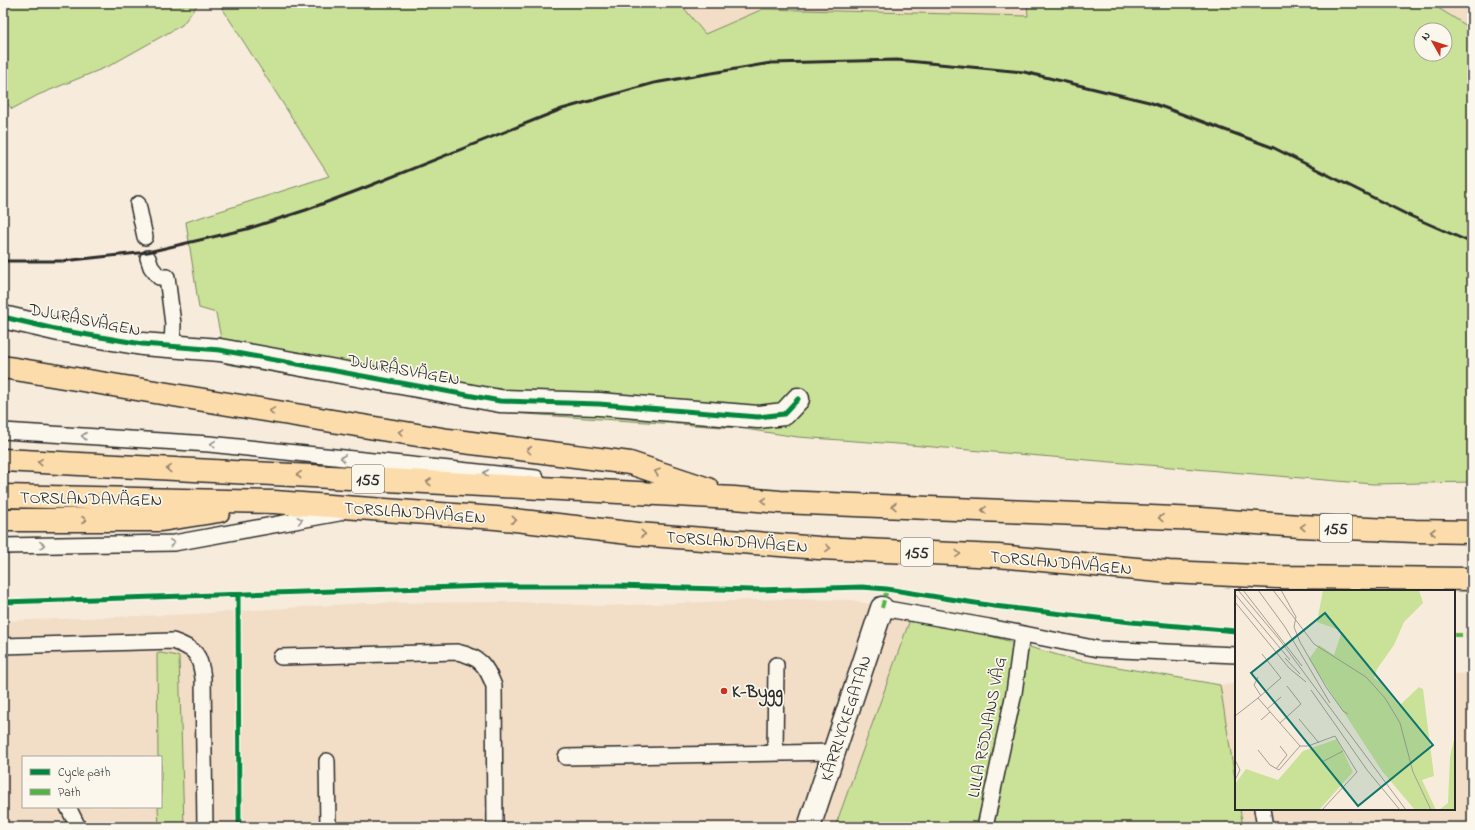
<svg xmlns="http://www.w3.org/2000/svg" width="1475" height="830" font-family="'Indie Flower',sans-serif">
<style>
.built{fill:#f2ddc6;fill-rule:evenodd}
.green{fill:#cae298;stroke:#7a8662;fill-rule:evenodd}
.lines{fill:none;stroke-linecap:round;stroke-linejoin:round}
.service-casing{stroke:#2b2b2b;stroke-width:18}
.minor-casing{stroke:#2b2b2b;stroke-width:25}
.primary-casing{stroke:#2b2b2b;stroke-width:25}
.service{stroke:#fbf7ec;stroke-width:15}
.minor{stroke:#fbf7ec;stroke-width:22}
.primary{stroke:#fddcac;stroke-width:22}
.rail{stroke:#2b2b2b;stroke-width:3}
.quiet{stroke:#56b246;stroke-width:4;stroke-dasharray:8 4;stroke-linecap:butt}
.cycleway-casing{stroke:#fbf7ec;stroke-width:8}
.cycleway{stroke:#00873e;stroke-width:5}
.oneway{stroke:#94846c}
.oneway2{stroke:#93918c}
.poi-dot{fill:#c8321e;stroke:#fbf7ec;stroke-width:1.5}
.labels{text-anchor:middle;stroke-width:3.5;stroke-linejoin:round;paint-order:stroke}
.shield{fill:#fbf7ec;stroke:#696865;stroke-width:1}
.shield-label{font-size:16px;font-weight:bold;fill:#2b2b2b}
.street-label{font-size:17px;fill:#2b2b2b;stroke:#fbf7ec}
.poi-label{font-size:17px;font-weight:bold;fill:#2b2b2b;stroke:#fbf7ec;text-anchor:start}
.inset-road{fill:none;stroke:#a59e95;stroke-width:1}
.view{fill:#0f766e;fill-opacity:0.15;stroke:#0f766e;stroke-width:2}
.inset-edge{fill:none;stroke:#2b2b2b;stroke-width:2}
</style>
<rect width="100%" height="100%" fill="#f7ebdb"/>
<filter id="ink" filterUnits="userSpaceOnUse"><feTurbulence type="fractalNoise" baseFrequency=".025" numOctaves="2"/><feDisplacementMap in="SourceGraphic" scale="8" xChannelSelector="R" yChannelSelector="G"/><feConvolveMatrix kernelMatrix="1 2 1 2 8 2 1 2 1" color-interpolation-filters="sRGB"/></filter>
<g filter="url(#ink)">
<path class="built" d="M 680,3 L 1027,3 L 1028,16 L 763,9 L 705,34 Z
M 1430,3 L 1472,3 L 1472,29 Z
M 779,599 L 852,600 L 912,614 L 835,827 L 3,827 L 3,621 L 193,614 L 365,603 L 519,602 L 603,606 ZM 23,757 L 161,757 L 161,807 L 23,807 Z
M 1472,673 L 1472,827 L 1243,827 L 1240,809 L 1454,809 L 1454,674 Z
M 1236,684 L 1236,785 L 1220,685 Z"/>
<path class="green" d="M 3,3 L 199,3 L 182,25 L 109,66 L 38,95 L 12,109 L 3,99 Z
M 219,3 L 680,3 L 705,34 L 763,9 L 1028,16 L 1027,3 L 1430,3 L 1472,29 L 1472,482 L 1373,484 L 898,444 L 798,437 L 738,428 L 510,413 L 226,364 L 216,313 L 199,308 L 186,222 L 329,176 ZM 1421,30 L 1445,30 L 1445,54 L 1421,54 Z
M 912,614 L 1072,659 L 1220,685 L 1236,785 L 1236,809 L 1240,809 L 1243,827 L 835,827 Z
M 160,653 L 173,655 L 179,657 L 184,827 L 159,827 L 158,807 L 161,807 L 161,757 L 158,757 L 157,654 Z"/>
<g class="lines">
<g class="service-casing">
<path id="service" d="M 138,204 L 145,237
M 148,258 L 151,267 L 159,277 L 167,277 L 173,324 L 172,346
M 3,431 L 209,444 L 536,478
M 3,546 L 174,543 L 339,513
M 882,608 L 989,627 L 1098,649 L 1236,655
M 3,646 L 173,641 C 196,649 200,654 203,678 L 205,827
M 281,657 L 457,652 C 480,657 486,665 494,686 L 495,827
M 775,753 L 776,665
M 566,757 L 834,752
M 327,761 L 328,827
M 68,807 L 78,827
M 1262,809 L 1265,827
M 985,827 L 1014,693 L 1022,634"/>
</g>
<g class="minor-casing">
<path id="minor" d="M 3,317 L 59,330 L 142,344 L 220,350 L 500,401 L 599,404 L 758,417 L 784,414 L 798,399
M 809,827 L 882,608"/>
</g>
<g class="primary-casing">
<path id="primary" d="M 3,367 L 448,440 L 630,463 L 708,489
M 3,460 L 734,498 L 780,502 L 1200,519 L 1300,526 L 1415,531 L 1472,532
M 3,496 L 274,502 L 496,518 L 638,534 L 819,548 L 998,556 L 1169,572 L 1277,577 L 1472,579
M 3,520 L 161,520 L 219,511"/>
</g>
<use href="#service" class="service"/>
<use href="#minor" class="minor"/>
<use href="#primary" class="primary"/>
<path class="rail" d="M 3,261 L 63,261 L 148,252 L 247,229 L 306,210 L 359,190 L 562,109 L 654,83 L 771,63 L 897,60 L 1024,72 L 1149,102 L 1274,148 L 1406,214 L 1472,243"/>
<path class="quiet" d="M 882,608 L 887,589
M 1454,635 L 1472,635"/>
<g class="cycleway-casing">
<path id="cycleway" d="M 3,317 L 59,330 L 142,344 L 220,350 L 500,401 L 599,404 L 758,417 L 784,414 L 798,399
M 238,594 L 239,827
M 3,602 L 487,586 L 617,586 L 753,590 L 862,587 L 887,589 L 994,606 L 1131,622 L 1236,631"/>
</g>
<use href="#cycleway" class="cycleway"/>
</g>
<defs><path id="oneway-chevron" d="M-2-3.5L2.5 0L-2 3.5" fill="none" stroke-width="1.6" stroke-linecap="round" stroke-linejoin="round"/></defs>
<g class="oneway">
<use href="#oneway-chevron" transform="translate(272 411) rotate(-171)"/>
<use href="#oneway-chevron" transform="translate(401 432) rotate(-171)"/>
<use href="#oneway-chevron" transform="translate(529 450) rotate(-173)"/>
<use href="#oneway-chevron" transform="translate(40 462) rotate(-177)"/>
<use href="#oneway-chevron" transform="translate(169 469) rotate(-177)"/>
<use href="#oneway-chevron" transform="translate(657 472) rotate(-161)"/>
<use href="#oneway-chevron" transform="translate(299 475) rotate(-177)"/>
<use href="#oneway-chevron" transform="translate(429 482) rotate(-177)"/>
<use href="#oneway-chevron" transform="translate(764 501) rotate(-175)"/>
<use href="#oneway-chevron" transform="translate(894 506) rotate(-178)"/>
<use href="#oneway-chevron" transform="translate(984 510) rotate(-178)"/>
<use href="#oneway-chevron" transform="translate(1161 518) rotate(-177)"/>
<use href="#oneway-chevron" transform="translate(84 520)"/>
<use href="#oneway-chevron" transform="translate(514 520) rotate(6)"/>
<use href="#oneway-chevron" transform="translate(1303 527) rotate(-177)"/>
<use href="#oneway-chevron" transform="translate(1433 532) rotate(-180)"/>
<use href="#oneway-chevron" transform="translate(643 534) rotate(5)"/>
<use href="#oneway-chevron" transform="translate(828 548) rotate(2)"/>
<use href="#oneway-chevron" transform="translate(958 554) rotate(3)"/>
</g>
<g class="oneway2">
<use href="#oneway-chevron" transform="translate(84 436) rotate(-176)"/>
<use href="#oneway-chevron" transform="translate(213 444) rotate(-175)"/>
<use href="#oneway-chevron" transform="translate(343 458) rotate(-174)"/>
<use href="#oneway-chevron" transform="translate(486 473) rotate(-174)"/>
<use href="#oneway-chevron" transform="translate(300 520) rotate(-10)"/>
<use href="#oneway-chevron" transform="translate(172 543) rotate(-4)"/>
<use href="#oneway-chevron" transform="translate(42 545) rotate(-1)"/>
</g>
</g>
<circle class="poi-dot" cx="724" cy="691" r="4"/>
<g class="labels">
<g class="shield">
<rect x="352" y="465" width="32" height="28" rx="3"/>
<rect x="1320" y="514" width="32" height="28" rx="3"/>
<rect x="901" y="538" width="32" height="28" rx="3"/>
</g>
<g class="shield-label">
<text x="368" y="485">155</text>
<text x="1336" y="534">155</text>
<text x="917" y="558">155</text>
</g>
<g class="street-label">
<text transform="translate(85 319) rotate(11)" y="6">DJURÅSVÄGEN</text>
<text transform="translate(404 369) rotate(10)" y="6">DJURÅSVÄGEN</text>
<text transform="translate(91 498) rotate(1)" y="6">TORSLANDAVÄGEN</text>
<text transform="translate(415 512) rotate(4)" y="6">TORSLANDAVÄGEN</text>
<text transform="translate(737 541) rotate(4)" y="6">TORSLANDAVÄGEN</text>
<text transform="translate(1061 562) rotate(5)" y="6">TORSLANDAVÄGEN</text>
<text transform="translate(845 718) rotate(-72)" y="6">KÄRRLYCKEGATAN</text>
<text transform="translate(986 727) rotate(-79)" y="6">LILLA RÖDJANS VÄG</text>
</g>
<g class="poi-label">
<text x="732" y="697">K-Bygg</text>
</g>
</g>
<g transform="translate(1235 590)">
<rect width="220" height="220" fill="#f7ebdb"/>
<path d="M 88,0 L 184,0 L 188,13 L 169,32 L 159,55 L 142,79 L 139,88 L 145,92 L 164,116 L 184,97 L 188,99 L 199,186 L 187,190 L 201,220 L 180,220 L 147,181 L 74,69 L 84,55 L 99,65 L 107,41 L 82,32 ZM 220,145 L 220,220 L 204,220 L 213,213 L 215,167 ZM 102,149 L 118,182 L 84,220 L 0,220 L 0,194 L 11,179 L 43,190 L 68,161 Z" fill="#cae298"/>
<path class="inset-road" d="M 3,0 L 44,49 L 171,220M 8,0 L 67,76M 23,0 L 50,37 L 95,113M 38,0 L 79,54 L 131,87 L 150,108 L 165,133 L 178,182 L 196,220M 46,0 L 61,27 L 59,37 L 65,52 L 91,97 L 108,121 L 113,124M 0,4 L 55,70M 0,12 L 54,78 L 71,92M 50,68 L 65,84M 23,87 L 19,95 L 26,106M 76,100 L 132,180 L 165,220M 23,108 L 46,88 L 27,64M 32,119 L 46,107M 0,126 L 23,108 L 65,156 L 73,156 L 100,146 L 122,182 L 87,220M 64,129 L 84,153M 26,130 L 35,122M 45,133 L 66,114 L 52,96M 23,160 L 35,175 L 44,180 L 65,156M 0,170 L 5,180 L 0,190M 87,172 L 108,161M 41,179 L 52,165 L 45,156"/>
<path class="view" d="M 90,23 L 198,155 L 123,216 L 16,83 Z"/>
<rect width="220" height="220" class="inset-edge"/>
</g>
<rect width="1475" height="830" fill="none" stroke="#fbf7ec" stroke-width="16"/>
<rect x="8" y="8" width="1459" height="814" fill="none" stroke="#2b2b2b" stroke-width="1.5" filter="url(#ink)"/>
<rect x="22" y="756" width="140" height="52" fill="#fbf7ec" stroke="#a8a59f"/>
<rect x="30" y="769" width="20" height="6" fill="#00873e" stroke="#a8a59f"/>
<text x="58" y="776" font-size="12" fill="#2b2b2b">Cycle path</text>
<rect x="30" y="789" width="20" height="6" fill="#56b246" stroke="#a8a59f"/>
<text x="58" y="796" font-size="12" fill="#2b2b2b">Path</text>
<g transform="translate(1433 42) rotate(309)"><circle r="19" fill="#fbf7ec" stroke="#a8a59f"/>
<path d="M0-3L7 15L0 10L-7 15Z" fill="#c8321e"/>
<text y="-6" font-size="11" font-weight="bold" text-anchor="middle" fill="#2b2b2b">N</text>
</g>
</svg>
